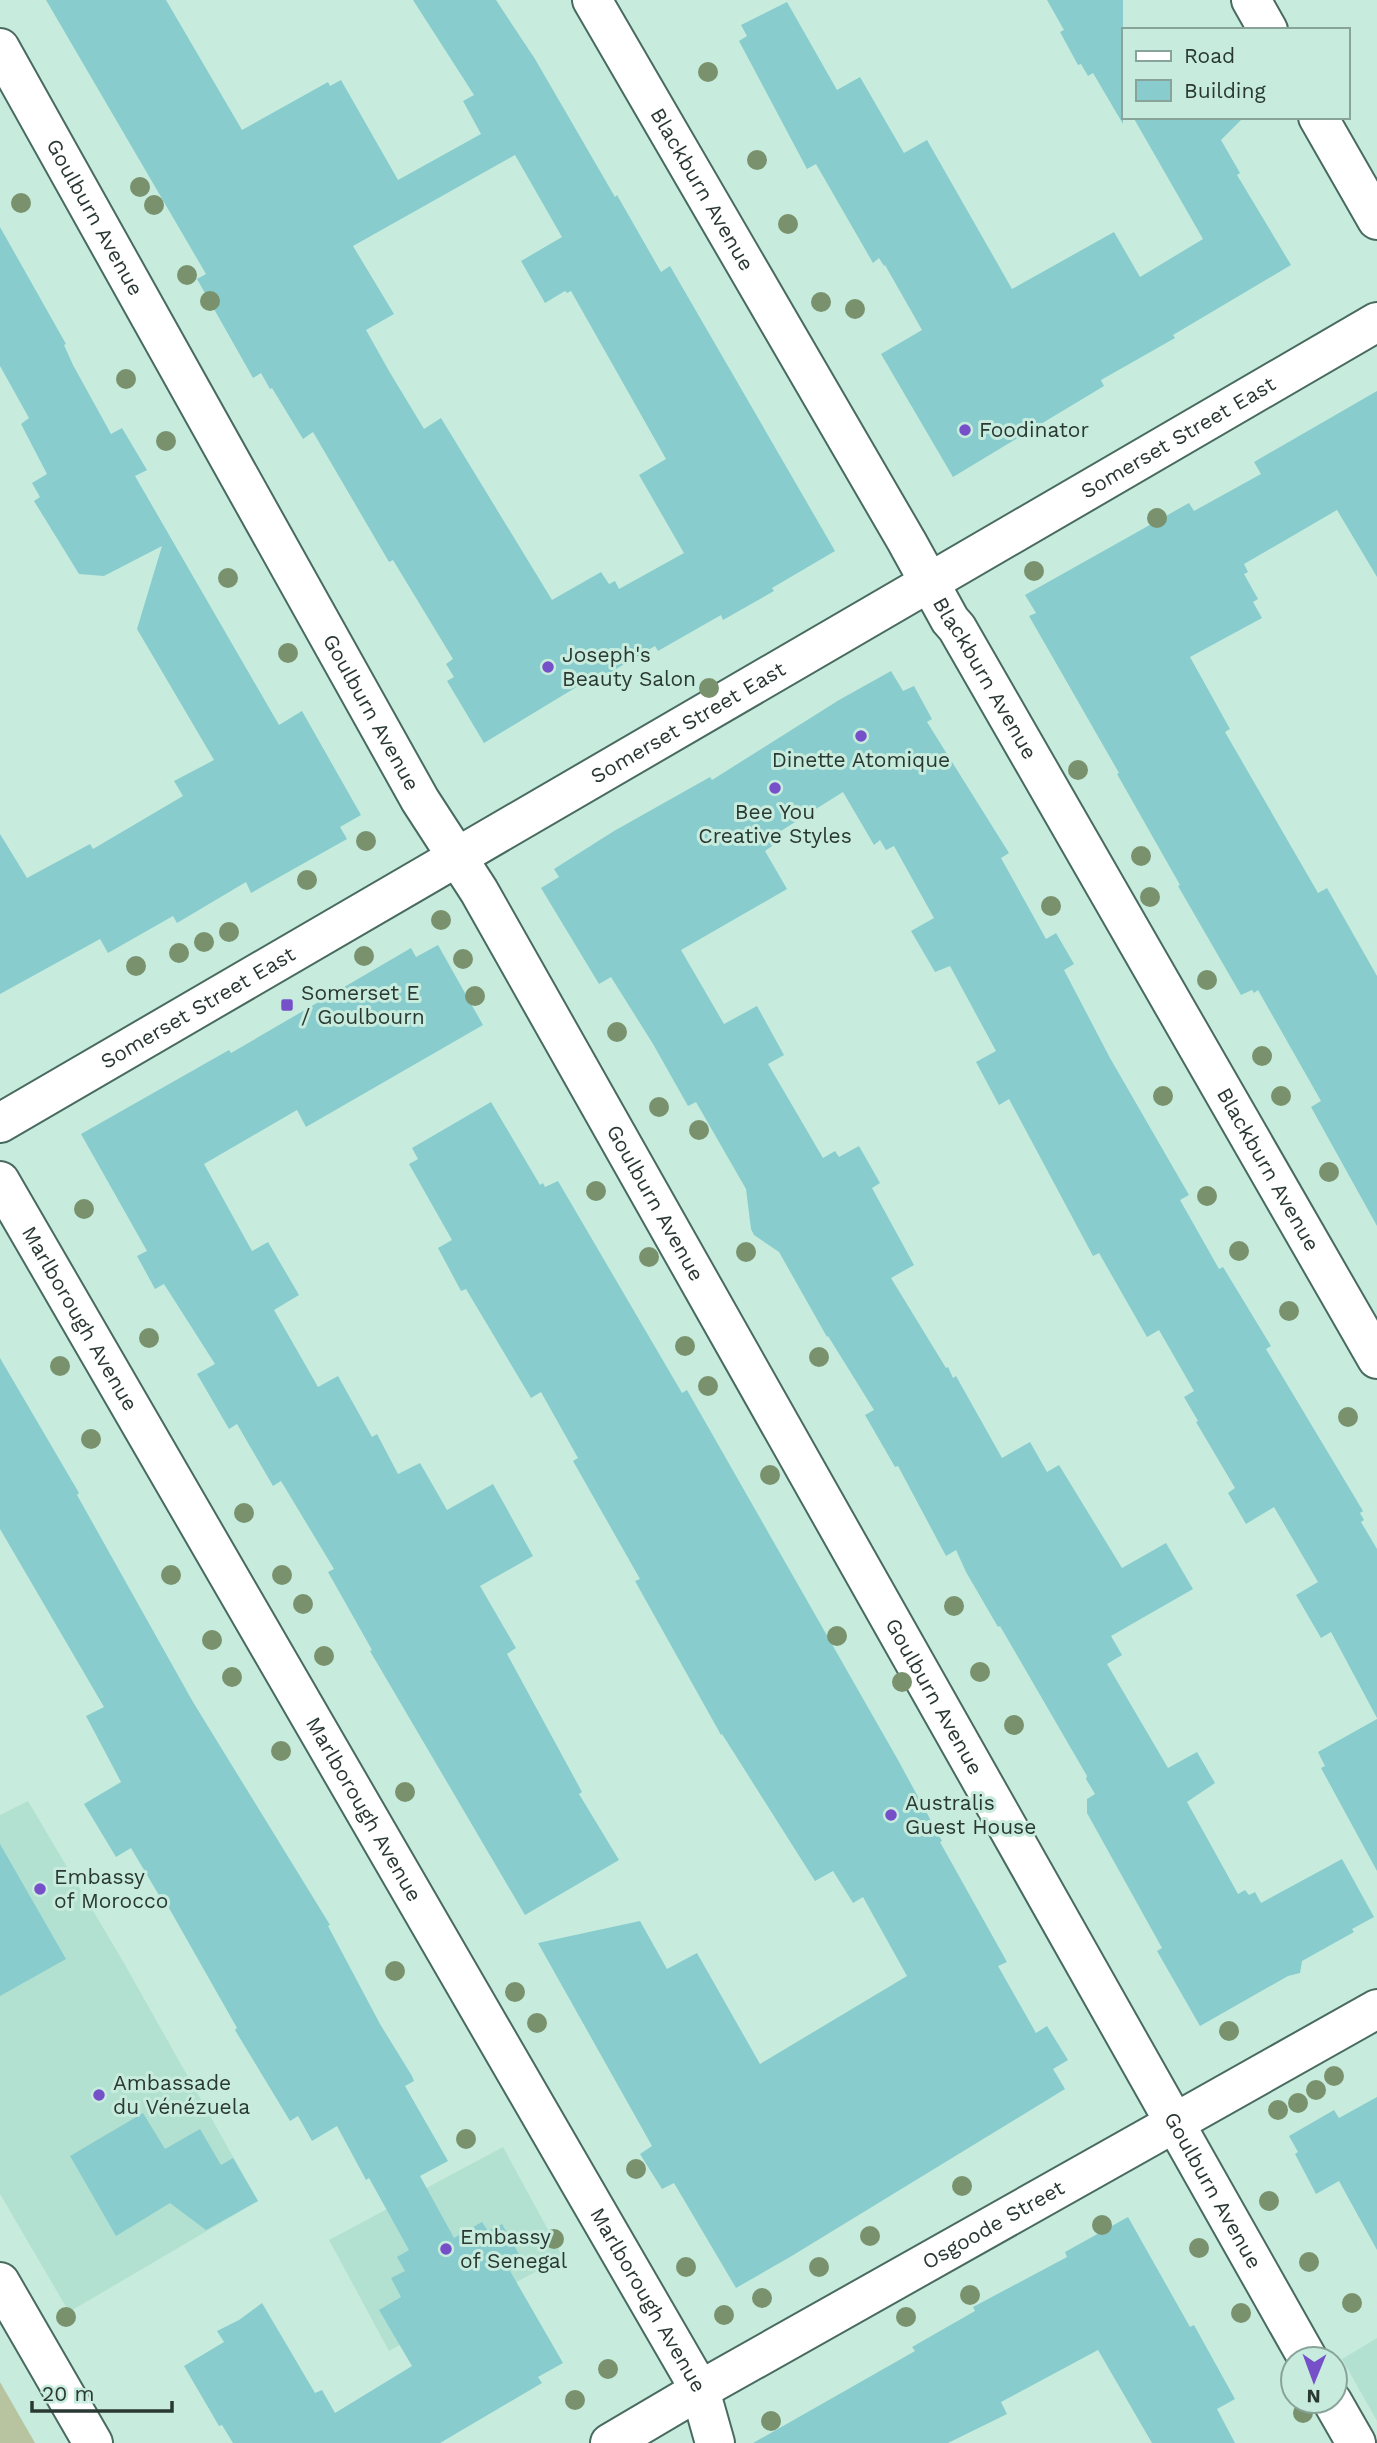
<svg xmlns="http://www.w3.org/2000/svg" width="1377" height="2443" font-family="'Work Sans',sans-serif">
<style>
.built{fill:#b3e1d1}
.green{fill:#b7c49f}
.building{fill:#88cccd;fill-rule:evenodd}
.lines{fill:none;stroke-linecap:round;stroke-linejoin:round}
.minor-casing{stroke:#496a60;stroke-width:42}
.tertiary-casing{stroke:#496a60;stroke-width:42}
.minor{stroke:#fff;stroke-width:38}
.tertiary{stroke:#fff;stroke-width:38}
.tree{fill:#79926d}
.poi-dot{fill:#7650c9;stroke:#c7ecde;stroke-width:2.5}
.labels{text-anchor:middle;stroke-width:6;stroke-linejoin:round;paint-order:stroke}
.street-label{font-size:21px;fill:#2a3833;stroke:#c7ecde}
.poi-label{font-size:21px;fill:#2a3833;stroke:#c7ecde;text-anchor:start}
</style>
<rect width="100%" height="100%" fill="#c7ecde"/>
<path class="built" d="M 28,1801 L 124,1963 L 258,2201 L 69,2312 L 0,2194 L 0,1815 Z
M 503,2147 L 563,2257 L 389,2351 L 329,2240 Z
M 1377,2338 L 1377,2421 L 1342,2359 Z"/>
<path class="green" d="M 0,2382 L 35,2443 L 0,2443 Z"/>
<path class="building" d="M 46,0 L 166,0 L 242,130 L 328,82 L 330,86 L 341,80 L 398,180 L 481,134 L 463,101 L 474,95 L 413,0 L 496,0 L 535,59 L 615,197 L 617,195 L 661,272 L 670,266 L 835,551 L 772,588 L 774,591 L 723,620 L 721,615 L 658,651 L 655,646 L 606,675 L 603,671 L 484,743 L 447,681 L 454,677 L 446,664 L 453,659 L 393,560 L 389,562 L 313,432 L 303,439 L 272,388 L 270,389 L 261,373 L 253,378 L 197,279 L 206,274 ZM 515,155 L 562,237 L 521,261 L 545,303 L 565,291 L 567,293 L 571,291 L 666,459 L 639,475 L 684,553 L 619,589 L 615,581 L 609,584 L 601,572 L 552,600 L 441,418 L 424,429 L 389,371 L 366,330 L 394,314 L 353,246 Z
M 1047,0 L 1123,0 L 1123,124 L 1093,73 L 1088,76 L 1081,64 L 1078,65 L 1060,32 L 1064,30 Z
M 787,2 L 837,90 L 860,77 L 904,153 L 927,140 L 1012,289 L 1114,232 L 1140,277 L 1203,239 L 1133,117 L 1244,117 L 1221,140 L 1240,173 L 1237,175 L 1291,265 L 1173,335 L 1175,338 L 1101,380 L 1104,386 L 953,477 L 881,354 L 922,330 L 885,265 L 884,266 L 879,258 L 873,263 L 816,164 L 807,169 L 739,41 L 747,36 L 741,25 Z
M 0,227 L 66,344 L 64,345 L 73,365 L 111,434 L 122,428 L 147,470 L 135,476 L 279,725 L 302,711 L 361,815 L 340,827 L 347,839 L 251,893 L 246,882 L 177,923 L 173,916 L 108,953 L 100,939 L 0,994 L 0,834 L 27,878 L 90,844 L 93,849 L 183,796 L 174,781 L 214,760 L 137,629 L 162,546 L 104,576 L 79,574 L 34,501 L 40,497 L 32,483 L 47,474 L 21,424 L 29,418 L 0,366 Z
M 1377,391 L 1377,577 L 1337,510 L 1244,564 L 1248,572 L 1244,574 L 1258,599 L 1253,602 L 1262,618 L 1190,657 L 1230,729 L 1225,732 L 1318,893 L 1327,888 L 1377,976 L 1377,1226 L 1311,1107 L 1321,1101 L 1258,990 L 1254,993 L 1252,990 L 1241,995 L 1178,886 L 1180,885 L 1117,774 L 1119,773 L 1029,616 L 1036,613 L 1025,595 L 1189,503 L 1194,511 L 1261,474 L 1254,462 Z
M 891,671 L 903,691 L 914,686 L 932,719 L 927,722 L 1009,853 L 1001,858 L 1046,939 L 1056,933 L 1074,964 L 1064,970 L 1110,1058 L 1189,1195 L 1180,1200 L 1219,1269 L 1223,1267 L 1271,1346 L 1266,1349 L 1363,1511 L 1360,1513 L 1364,1520 L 1361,1522 L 1377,1549 L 1377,1718 L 1331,1632 L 1321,1638 L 1296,1595 L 1318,1582 L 1274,1507 L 1246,1524 L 1228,1493 L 1235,1488 L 1196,1422 L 1198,1421 L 1184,1397 L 1194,1391 L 1159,1330 L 1147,1337 L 1099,1253 L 1093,1256 L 1009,1099 L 999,1105 L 976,1062 L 996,1051 L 950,966 L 935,972 L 911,931 L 934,918 L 894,846 L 886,850 L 880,840 L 874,845 L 843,792 L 768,839 L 772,846 L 765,851 L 787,889 L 681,950 L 724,1024 L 757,1006 L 784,1055 L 768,1064 L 823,1158 L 835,1151 L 839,1157 L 859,1146 L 880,1183 L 872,1188 L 914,1265 L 891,1278 L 946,1368 L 948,1367 L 953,1378 L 956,1376 L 1002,1458 L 1030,1442 L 1047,1472 L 1059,1465 L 1122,1568 L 1166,1543 L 1193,1589 L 1111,1636 L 1122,1655 L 1107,1664 L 1168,1768 L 1197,1752 L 1215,1783 L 1187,1802 L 1238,1894 L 1245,1890 L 1249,1895 L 1255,1892 L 1261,1903 L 1342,1859 L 1374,1917 L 1352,1929 L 1354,1932 L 1302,1961 L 1300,1973 L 1288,1976 L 1200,2026 L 1157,1951 L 1162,1948 L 1087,1813 L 1087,1799 L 1095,1794 L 1086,1779 L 1087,1776 L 1000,1626 L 998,1627 L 966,1572 L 956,1550 L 946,1556 L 898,1466 L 895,1467 L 865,1415 L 874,1410 L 828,1336 L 827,1337 L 779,1252 L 754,1235 L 751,1229 L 746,1189 L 696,1102 L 688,1106 L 653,1044 L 611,977 L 599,984 L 541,888 L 559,877 L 554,869 L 614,831 L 710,777 L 712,780 L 839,700 Z
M 438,945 L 483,1025 L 306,1127 L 297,1110 L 204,1164 L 252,1251 L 268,1242 L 299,1295 L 274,1310 L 318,1387 L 338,1376 L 372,1437 L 377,1434 L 398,1474 L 420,1463 L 447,1510 L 493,1484 L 533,1556 L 480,1586 L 516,1648 L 507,1654 L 582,1792 L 579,1794 L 619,1860 L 525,1915 L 370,1651 L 372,1650 L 328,1572 L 334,1569 L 281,1481 L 273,1486 L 237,1424 L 229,1429 L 197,1374 L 215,1364 L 164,1284 L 155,1289 L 137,1256 L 147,1251 L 81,1134 L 229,1050 L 231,1053 L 411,948 L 416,957 Z
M 491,1102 L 540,1185 L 543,1183 L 545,1187 L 558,1181 L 682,1393 L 687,1390 L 898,1760 L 942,1841 L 940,1842 L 1007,1962 L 998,1966 L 1036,2033 L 1047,2026 L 1068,2060 L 1053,2069 L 1065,2089 L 790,2257 L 736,2288 L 674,2183 L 662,2189 L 640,2154 L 652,2146 L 538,1943 L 640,1921 L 667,1969 L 697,1953 L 760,2064 L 907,1976 L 863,1897 L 853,1903 L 833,1871 L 815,1881 L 722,1734 L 721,1735 L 635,1581 L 640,1579 L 573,1461 L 578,1458 L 541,1392 L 531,1398 L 466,1289 L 461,1291 L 438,1248 L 452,1240 L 409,1164 L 418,1159 L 412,1148 Z
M 0,1358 L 79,1493 L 77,1495 L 193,1702 L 330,1925 L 328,1926 L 380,2024 L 412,2076 L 414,2081 L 405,2086 L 448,2161 L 420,2176 L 454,2238 L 482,2222 L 488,2231 L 502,2224 L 524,2263 L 510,2271 L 563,2363 L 538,2377 L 542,2383 L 440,2443 L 233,2443 L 222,2425 L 219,2426 L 184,2366 L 224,2342 L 217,2331 L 239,2320 L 262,2303 L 315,2393 L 322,2390 L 335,2413 L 412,2366 L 379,2310 L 401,2297 L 391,2278 L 405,2271 L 397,2257 L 409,2250 L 369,2178 L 366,2180 L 337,2126 L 312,2141 L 298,2116 L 290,2121 L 235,2030 L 237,2028 L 165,1901 L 163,1902 L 131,1848 L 116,1857 L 84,1804 L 121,1782 L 86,1716 L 104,1707 L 0,1529 Z
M 1377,1719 L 1377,1871 L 1321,1768 L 1325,1766 L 1318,1752 Z
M 0,1844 L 66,1959 L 0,1996 Z
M 1377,2097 L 1377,2250 L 1339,2181 L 1316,2194 L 1295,2154 L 1298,2152 L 1289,2136 L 1334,2110 L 1339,2118 Z
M 143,2113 L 165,2149 L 200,2129 L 221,2165 L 233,2158 L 258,2201 L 206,2230 L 170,2203 L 116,2236 L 70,2156 Z
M 1128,2217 L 1190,2327 L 1194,2325 L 1235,2399 L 1217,2409 L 1235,2443 L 1152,2443 L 1098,2350 L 1001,2402 L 1007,2414 L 948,2443 L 753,2443 L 915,2351 L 912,2347 L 975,2311 L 973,2307 L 1067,2257 L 1065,2252 Z"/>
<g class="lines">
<g class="minor-casing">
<g id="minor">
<path id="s1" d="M 592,0 L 907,542 L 950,620 L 957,628 L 1377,1359"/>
<path id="s2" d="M 0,48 L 420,800 L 479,891 L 1308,2359"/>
<path id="s3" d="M 0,1181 L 700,2390 L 715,2443"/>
<path d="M 1332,2401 L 1356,2443"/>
<path id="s4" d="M 610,2443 L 700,2390 L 1377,2009"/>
</g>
</g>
<g class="tertiary-casing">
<g id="tertiary">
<path d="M 1251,0 L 1268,30"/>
<path d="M 1318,117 L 1377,220"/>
<path id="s5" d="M 0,1123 L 1377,322"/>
<path d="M 0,2282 L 93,2443"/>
</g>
</g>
<use href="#minor" class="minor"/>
<use href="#tertiary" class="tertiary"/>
</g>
<g class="tree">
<circle cx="708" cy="72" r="10"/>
<circle cx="757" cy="160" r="10"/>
<circle cx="140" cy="187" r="10"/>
<circle cx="21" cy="203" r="10"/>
<circle cx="154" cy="205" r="10"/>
<circle cx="788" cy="224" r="10"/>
<circle cx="187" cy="275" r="10"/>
<circle cx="210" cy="301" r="10"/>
<circle cx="821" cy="302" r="10"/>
<circle cx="855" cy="309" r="10"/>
<circle cx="126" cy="379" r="10"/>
<circle cx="166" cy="441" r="10"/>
<circle cx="1157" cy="518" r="10"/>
<circle cx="1034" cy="571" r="10"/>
<circle cx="228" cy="578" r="10"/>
<circle cx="288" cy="653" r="10"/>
<circle cx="709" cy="688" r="10"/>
<circle cx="1078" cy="770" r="10"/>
<circle cx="366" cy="841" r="10"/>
<circle cx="1141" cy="856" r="10"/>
<circle cx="307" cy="880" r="10"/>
<circle cx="1150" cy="897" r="10"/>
<circle cx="1051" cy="906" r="10"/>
<circle cx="441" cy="920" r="10"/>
<circle cx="229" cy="932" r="10"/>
<circle cx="204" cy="942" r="10"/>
<circle cx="179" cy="953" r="10"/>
<circle cx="364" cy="956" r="10"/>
<circle cx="463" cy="959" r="10"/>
<circle cx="136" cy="966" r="10"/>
<circle cx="1207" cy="980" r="10"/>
<circle cx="475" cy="996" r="10"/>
<circle cx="617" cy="1032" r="10"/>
<circle cx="1262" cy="1056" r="10"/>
<circle cx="1163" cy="1096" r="10"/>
<circle cx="1281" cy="1096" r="10"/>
<circle cx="659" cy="1107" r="10"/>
<circle cx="699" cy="1130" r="10"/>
<circle cx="1329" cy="1172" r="10"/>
<circle cx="596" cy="1191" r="10"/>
<circle cx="1207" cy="1196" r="10"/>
<circle cx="84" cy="1209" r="10"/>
<circle cx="1239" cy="1251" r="10"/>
<circle cx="746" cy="1252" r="10"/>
<circle cx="649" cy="1257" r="10"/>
<circle cx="1289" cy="1311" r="10"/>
<circle cx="149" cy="1338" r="10"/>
<circle cx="685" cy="1346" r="10"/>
<circle cx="819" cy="1357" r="10"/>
<circle cx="60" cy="1366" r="10"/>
<circle cx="708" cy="1386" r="10"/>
<circle cx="1348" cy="1417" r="10"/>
<circle cx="91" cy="1439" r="10"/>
<circle cx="770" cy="1475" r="10"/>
<circle cx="244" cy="1513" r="10"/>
<circle cx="171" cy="1575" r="10"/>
<circle cx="282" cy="1575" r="10"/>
<circle cx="303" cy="1604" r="10"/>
<circle cx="954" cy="1606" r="10"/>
<circle cx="837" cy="1636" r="10"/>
<circle cx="212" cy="1640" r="10"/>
<circle cx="324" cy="1656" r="10"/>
<circle cx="980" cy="1672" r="10"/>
<circle cx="232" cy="1677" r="10"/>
<circle cx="902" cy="1682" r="10"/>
<circle cx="1014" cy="1725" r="10"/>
<circle cx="281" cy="1751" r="10"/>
<circle cx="405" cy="1792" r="10"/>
<circle cx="395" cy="1971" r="10"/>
<circle cx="515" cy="1992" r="10"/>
<circle cx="537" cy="2023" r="10"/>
<circle cx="1229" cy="2031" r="10"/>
<circle cx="1334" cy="2076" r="10"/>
<circle cx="1316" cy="2090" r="10"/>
<circle cx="1298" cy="2103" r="10"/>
<circle cx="1278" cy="2110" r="10"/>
<circle cx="466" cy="2139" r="10"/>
<circle cx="636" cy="2169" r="10"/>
<circle cx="962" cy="2186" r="10"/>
<circle cx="1269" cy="2201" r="10"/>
<circle cx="1102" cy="2225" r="10"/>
<circle cx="870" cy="2236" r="10"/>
<circle cx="554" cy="2239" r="10"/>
<circle cx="1199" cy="2248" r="10"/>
<circle cx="1309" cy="2262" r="10"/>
<circle cx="686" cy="2267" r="10"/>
<circle cx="819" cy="2267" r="10"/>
<circle cx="970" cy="2295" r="10"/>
<circle cx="762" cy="2298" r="10"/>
<circle cx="1352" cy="2303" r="10"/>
<circle cx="1241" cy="2313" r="10"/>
<circle cx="724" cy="2315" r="10"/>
<circle cx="66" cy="2317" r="10"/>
<circle cx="906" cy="2317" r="10"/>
<circle cx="608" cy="2369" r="10"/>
<circle cx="575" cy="2400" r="10"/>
<circle cx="1303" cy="2413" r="10"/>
<circle cx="771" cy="2421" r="10"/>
</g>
<g class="poi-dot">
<circle cx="965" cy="430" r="7"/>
<circle cx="548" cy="667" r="7"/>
<circle cx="861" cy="736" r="7"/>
<circle cx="775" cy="788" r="7"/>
<rect x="280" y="998" width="14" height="14" rx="3.5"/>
<circle cx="891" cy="1815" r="7"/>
<circle cx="40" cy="1889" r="7"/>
<circle cx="99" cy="2095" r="7"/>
<circle cx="446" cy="2249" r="7"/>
</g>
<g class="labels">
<g class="street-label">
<text dy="7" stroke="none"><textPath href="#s1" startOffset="219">Blackburn Avenue</textPath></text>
<text dy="7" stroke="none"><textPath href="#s2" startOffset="194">Goulburn Avenue</textPath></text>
<text dy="7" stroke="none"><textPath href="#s5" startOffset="1363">Somerset Street East</textPath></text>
<text dy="7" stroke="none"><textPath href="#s1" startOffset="784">Blackburn Avenue</textPath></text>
<text dy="7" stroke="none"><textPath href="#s2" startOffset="761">Goulburn Avenue</textPath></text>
<text dy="7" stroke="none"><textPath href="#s5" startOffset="796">Somerset Street East</textPath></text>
<text dy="7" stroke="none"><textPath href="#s5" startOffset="229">Somerset Street East</textPath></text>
<text dy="7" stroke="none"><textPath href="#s1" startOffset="1351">Blackburn Avenue</textPath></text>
<text dy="7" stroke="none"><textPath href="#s2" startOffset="1328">Goulburn Avenue</textPath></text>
<text dy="7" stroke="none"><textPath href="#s3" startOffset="159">Marlborough Avenue</textPath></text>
<text dy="7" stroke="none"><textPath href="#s2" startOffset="1895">Goulburn Avenue</textPath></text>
<text dy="7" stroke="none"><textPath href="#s3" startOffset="726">Marlborough Avenue</textPath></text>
<text dy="7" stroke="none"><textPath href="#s2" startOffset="2462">Goulburn Avenue</textPath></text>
<text dy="7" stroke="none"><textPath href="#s4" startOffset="441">Osgoode Street</textPath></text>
<text dy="7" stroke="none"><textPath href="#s3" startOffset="1293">Marlborough Avenue</textPath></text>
</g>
<g class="poi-label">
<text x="979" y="437">Foodinator</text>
<text x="562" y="662">Joseph's<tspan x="562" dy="24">Beauty Salon</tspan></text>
<text x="861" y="767" text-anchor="middle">Dinette Atomique</text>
<text x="775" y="819" text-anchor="middle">Bee You<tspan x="775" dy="24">Creative Styles</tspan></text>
<text x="301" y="1000">Somerset E<tspan x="301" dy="24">/ Goulbourn</tspan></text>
<text x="905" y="1810">Australis<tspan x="905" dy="24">Guest House</tspan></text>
<text x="54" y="1884">Embassy<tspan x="54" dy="24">of Morocco</tspan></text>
<text x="113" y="2090">Ambassade<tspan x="113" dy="24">du Vénézuela</tspan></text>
<text x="460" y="2244">Embassy<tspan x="460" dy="24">of Senegal</tspan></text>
</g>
</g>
<rect x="1122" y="28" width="228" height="91" fill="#c7ecde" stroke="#88a49a" stroke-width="2"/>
<rect x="1136" y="51" width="35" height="10" fill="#ffffff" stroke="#88a49a" stroke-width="2"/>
<text x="1184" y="63" font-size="21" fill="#2a3833">Road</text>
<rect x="1136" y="80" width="35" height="21" fill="#88cccd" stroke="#88a49a" stroke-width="2"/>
<text x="1184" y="98" font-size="21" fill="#2a3833">Building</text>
<g transform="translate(1314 2380) rotate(181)"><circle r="33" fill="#c7ecde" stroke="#88a49a" stroke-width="2"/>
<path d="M0-5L12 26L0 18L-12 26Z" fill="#7650c9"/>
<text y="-10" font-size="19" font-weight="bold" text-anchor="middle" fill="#2a3833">N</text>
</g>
<path d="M32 2401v10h140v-10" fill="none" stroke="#2a3833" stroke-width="3.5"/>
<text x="42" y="2401" font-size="21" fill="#2a3833" stroke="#c7ecde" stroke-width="5" paint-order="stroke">20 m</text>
</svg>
